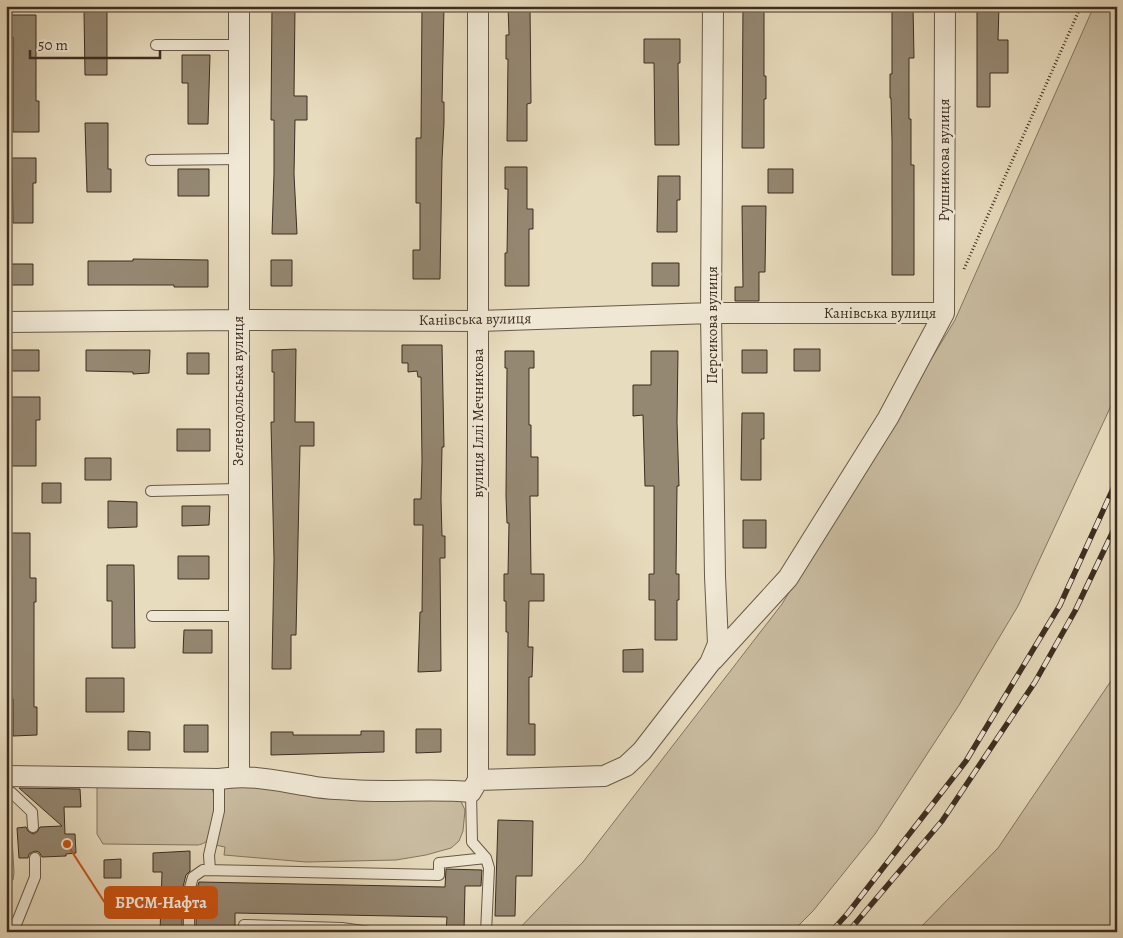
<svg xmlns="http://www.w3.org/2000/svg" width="1123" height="938" font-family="Alegreya,serif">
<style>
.green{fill:#cbbea3;stroke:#847662}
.building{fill:#958873;stroke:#3c2d21}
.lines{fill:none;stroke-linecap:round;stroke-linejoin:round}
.service-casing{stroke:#675948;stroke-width:12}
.minor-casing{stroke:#675948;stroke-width:22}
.path{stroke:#3c2d21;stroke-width:3;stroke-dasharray:1 2.5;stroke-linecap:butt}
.service{stroke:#f0e8d5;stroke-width:10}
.minor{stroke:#f0e8d5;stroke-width:20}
.rail-casing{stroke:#3c2d21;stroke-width:5.5}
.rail{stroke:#f0e8d5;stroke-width:4;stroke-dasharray:11;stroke-linecap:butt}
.labels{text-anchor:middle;stroke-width:5;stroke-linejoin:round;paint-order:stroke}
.street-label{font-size:15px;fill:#3c2d21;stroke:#f0e8d5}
.leader{fill:none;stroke:#ce520f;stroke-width:2}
.callout-dot{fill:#ce520f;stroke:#f0e8d5;stroke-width:2}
.callout{fill:#ce520f;stroke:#ce520f;stroke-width:2}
.callout-label{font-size:16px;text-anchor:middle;font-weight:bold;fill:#fff}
</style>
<rect width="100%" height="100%" fill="#e8dcbe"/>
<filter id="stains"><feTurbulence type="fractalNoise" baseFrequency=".004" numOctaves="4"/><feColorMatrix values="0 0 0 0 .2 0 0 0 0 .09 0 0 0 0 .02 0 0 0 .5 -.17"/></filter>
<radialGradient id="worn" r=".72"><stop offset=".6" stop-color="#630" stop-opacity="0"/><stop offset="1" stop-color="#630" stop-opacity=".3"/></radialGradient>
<path class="green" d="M 1094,6 L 1117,6 L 1117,393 L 1018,606 L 959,705 L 875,834 L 813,911 L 792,932 L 516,932 L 583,862 L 782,604 L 955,320 Z
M 1117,672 L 1117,921 L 1108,932 L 916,932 L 998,848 Z
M 97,786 L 211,787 C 218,798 213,827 208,839 C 206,843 202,844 198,845 L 103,844 L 97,834 Z
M 225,786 L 459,797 L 465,810 L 463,831 L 459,841 L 451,848 L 426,855 L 396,860 L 306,862 L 224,855 L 225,847 L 215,845 Z
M 6,811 L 11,818 L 14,873 L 13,880 L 6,885 Z"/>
<path class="building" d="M 272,6 L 295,6 L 294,96 L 307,96 L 307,120 L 295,120 L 294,174 L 297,234 L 272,234 L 274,174 L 274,120 L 271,120 Z
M 422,6 L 444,6 L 442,102 L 444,102 L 444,123 L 442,160 L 440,279 L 413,279 L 413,250 L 420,250 L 420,203 L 416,203 L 416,138 L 421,138 Z
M 508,6 L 530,6 L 531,103 L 527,104 L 527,141 L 507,141 L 508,59 L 506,59 L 506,35 L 509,35 Z
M 743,6 L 764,6 L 764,76 L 766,76 L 766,99 L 764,99 L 764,148 L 742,148 Z
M 892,6 L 913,6 L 914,58 L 909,58 L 909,119 L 911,119 L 911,165 L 914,165 L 914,275 L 892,275 L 892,141 L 891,98 L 890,98 L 890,74 L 892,74 Z
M 977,6 L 999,6 L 998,40 L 1008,40 L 1008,73 L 990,73 L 990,107 L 977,107 Z
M 84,11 L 107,11 L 107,75 L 85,75 Z
M 11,15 L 36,15 L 36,101 L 39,101 L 39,132 L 13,132 L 13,37 L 11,37 Z
M 644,39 L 680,39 L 680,63 L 678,63 L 679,145 L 655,145 L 654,63 L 644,63 Z
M 182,55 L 210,55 L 208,124 L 188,124 L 188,83 L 182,83 Z
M 85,123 L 108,123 L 108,169 L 111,169 L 111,192 L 87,192 Z
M 12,158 L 36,158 L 36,183 L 33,183 L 33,223 L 13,223 Z
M 505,167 L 527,167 L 527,209 L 533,209 L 533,229 L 529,229 L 529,286 L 505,286 L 505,253 L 507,253 L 508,189 L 505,189 Z
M 178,169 L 209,169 L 209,196 L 178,196 Z
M 768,169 L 793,169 L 793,193 L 768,193 Z
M 658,176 L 680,176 L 680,200 L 677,200 L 677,232 L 657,232 Z
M 742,206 L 766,206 L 765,272 L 759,272 L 759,301 L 735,301 L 735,287 L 743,287 Z
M 133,259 L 208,260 L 208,287 L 174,287 L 174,285 L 88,285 L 88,261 L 133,261 Z
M 271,260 L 292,260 L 292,286 L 271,286 Z
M 652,263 L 679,263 L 679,286 L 652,286 Z
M 11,264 L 33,264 L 33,285 L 11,285 Z
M 402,345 L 442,345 L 444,447 L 442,447 L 441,499 L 442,536 L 445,536 L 445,558 L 440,558 L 441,671 L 418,672 L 420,612 L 422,612 L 423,525 L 414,525 L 414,499 L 421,499 L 422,461 L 421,377 L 418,377 L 417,371 L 408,372 L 408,363 L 402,363 Z
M 296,349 L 295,422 L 314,422 L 314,446 L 300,446 L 296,635 L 291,635 L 291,669 L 272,669 L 274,559 L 271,422 L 274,422 L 274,372 L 272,372 L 272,350 Z
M 794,349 L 820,349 L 820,371 L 794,371 Z
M 12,350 L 39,350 L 39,371 L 11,371 Z
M 86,350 L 150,350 L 149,373 L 133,374 L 133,372 L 86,371 Z
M 742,350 L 767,350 L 767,373 L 742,373 Z
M 505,351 L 534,351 L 534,368 L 529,368 L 529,425 L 531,425 L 531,457 L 538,457 L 538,496 L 530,496 L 531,574 L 544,574 L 544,601 L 529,601 L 528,647 L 533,647 L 532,677 L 529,677 L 529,724 L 535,724 L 535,755 L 507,755 L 508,632 L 506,632 L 506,601 L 504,601 L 504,574 L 508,574 L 509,523 L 507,523 L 506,496 L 507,368 L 505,368 Z
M 651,351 L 678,351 L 677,422 L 679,486 L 677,486 L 676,574 L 679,574 L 679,600 L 677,600 L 677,640 L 655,640 L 655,600 L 649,600 L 649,574 L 654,574 L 654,486 L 645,486 L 643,415 L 633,416 L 633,385 L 651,385 Z
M 187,353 L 209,353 L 209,374 L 187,374 Z
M 12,397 L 40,397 L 40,420 L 36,420 L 36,466 L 12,466 Z
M 742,413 L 764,413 L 764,439 L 761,439 L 761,480 L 741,480 Z
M 177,429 L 210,429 L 210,451 L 177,451 Z
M 85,458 L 111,458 L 111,480 L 85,480 Z
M 42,483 L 61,483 L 61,503 L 42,503 Z
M 108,501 L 137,502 L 137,527 L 108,528 Z
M 182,506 L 210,506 L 209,525 L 182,526 Z
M 743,520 L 766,520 L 766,548 L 743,548 Z
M 11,533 L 30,533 L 30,578 L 36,578 L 36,602 L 34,602 L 34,707 L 37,707 L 37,735 L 13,736 L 13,699 L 11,699 L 12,602 Z
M 178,556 L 209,556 L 209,579 L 178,579 Z
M 107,565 L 134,565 L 135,648 L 112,648 L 112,601 L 107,601 Z
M 184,630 L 212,630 L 212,653 L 183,653 Z
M 643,649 L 643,672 L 623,672 L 623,650 Z
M 86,678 L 124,678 L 124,712 L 86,712 Z
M 184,725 L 208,725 L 208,752 L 184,752 Z
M 416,729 L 441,729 L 441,752 L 416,753 Z
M 128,731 L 150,732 L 150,750 L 128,750 Z
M 361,731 L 384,731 L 384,752 L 271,755 L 271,732 L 293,732 L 293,735 L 361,735 Z
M 19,788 L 80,789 L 81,807 L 64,807 L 65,834 L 75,834 L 76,853 L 66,854 L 66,856 L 42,857 L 39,852 L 35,851 L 29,854 L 28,858 L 19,858 L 17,828 L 26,827 L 28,831 L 33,834 L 37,832 L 40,827 L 62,826 Z
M 498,820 L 533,821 L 532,876 L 516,876 L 515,916 L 495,916 Z
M 190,851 L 190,871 L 186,875 L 182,891 L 182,932 L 160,932 L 162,872 L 153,872 L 153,853 Z
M 121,859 L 121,878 L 104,878 L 104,860 Z
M 446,869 L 482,870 L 481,886 L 465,886 L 464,932 L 446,932 L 447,917 L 235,913 L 235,932 L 196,932 L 196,892 L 199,882 L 445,887 Z"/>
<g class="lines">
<g class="service-casing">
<path id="service" d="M 156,45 L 239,45
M 151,160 L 239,159
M 151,491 L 238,489
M 152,616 L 238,616
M 6,792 L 12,793 L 32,812 L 33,827
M 471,792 L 472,842 L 486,858 L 489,868 L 486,932
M 210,870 L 209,855 L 219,811 L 219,779
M 13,932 L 35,877 L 35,858
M 189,932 L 189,891 L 193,877 L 203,870 L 439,875 L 439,863 L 486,858
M 244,932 L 244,925 L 342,928 L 370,932
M 370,932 L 390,932"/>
</g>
<g class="minor-casing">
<path id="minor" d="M 478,6 L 478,780
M 6,322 L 238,320 L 478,321 L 711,313 L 944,313
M 713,660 L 788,578 L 888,418 L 944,313 L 945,6
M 6,776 L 219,779 C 252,774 277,781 310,786 C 323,789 338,789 352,790 C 391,793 431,788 471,792 L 478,780 L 604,776 L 626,766 L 642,751 L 710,663 L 718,644 L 715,576 L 711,313 L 713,6
M 239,776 L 239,6"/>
</g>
<path class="path" d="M 964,269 L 1081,6"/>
<use href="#service" class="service"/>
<use href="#minor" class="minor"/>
<g class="rail-casing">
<path id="rail" d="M 831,932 L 848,913 L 966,761 L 1060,605 L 1117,480
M 848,932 L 942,821 L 1035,682 L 1075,611 L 1117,523"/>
</g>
<use href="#rail" class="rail"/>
</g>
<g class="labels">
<g class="street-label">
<text transform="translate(944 160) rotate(-90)" y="5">Рушникова вулиця</text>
<text x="880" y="318">Канівська вулиця</text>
<text transform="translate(475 319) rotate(-1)" y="5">Канівська вулиця</text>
<text transform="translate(712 325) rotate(-90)" y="5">Персикова вулиця</text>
<text transform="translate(238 391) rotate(-90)" y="5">Зеленодольська вулиця</text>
<text transform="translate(478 423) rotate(-90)" y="5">вулиця Іллі Мечникова</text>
</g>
</g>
<path class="leader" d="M67 844L105 903"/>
<circle class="callout-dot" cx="67" cy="844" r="5"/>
<rect class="callout" x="105" y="887" width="112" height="31" rx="5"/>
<g class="callout-label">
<text x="161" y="908">БРСМ-Нафта</text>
</g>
<rect width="1123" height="938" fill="none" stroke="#e8dcbe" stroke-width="25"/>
<rect x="8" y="8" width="1108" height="923" fill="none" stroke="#3c2d21" stroke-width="2.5"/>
<rect x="12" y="12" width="1098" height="913" fill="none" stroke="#3c2d21"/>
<path d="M30 50v8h130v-8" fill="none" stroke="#3c2d21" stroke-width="2.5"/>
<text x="38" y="50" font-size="15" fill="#3c2d21" stroke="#f0e8d5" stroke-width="4" paint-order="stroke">50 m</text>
<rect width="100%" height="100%" filter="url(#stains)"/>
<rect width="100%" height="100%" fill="url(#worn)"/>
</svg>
